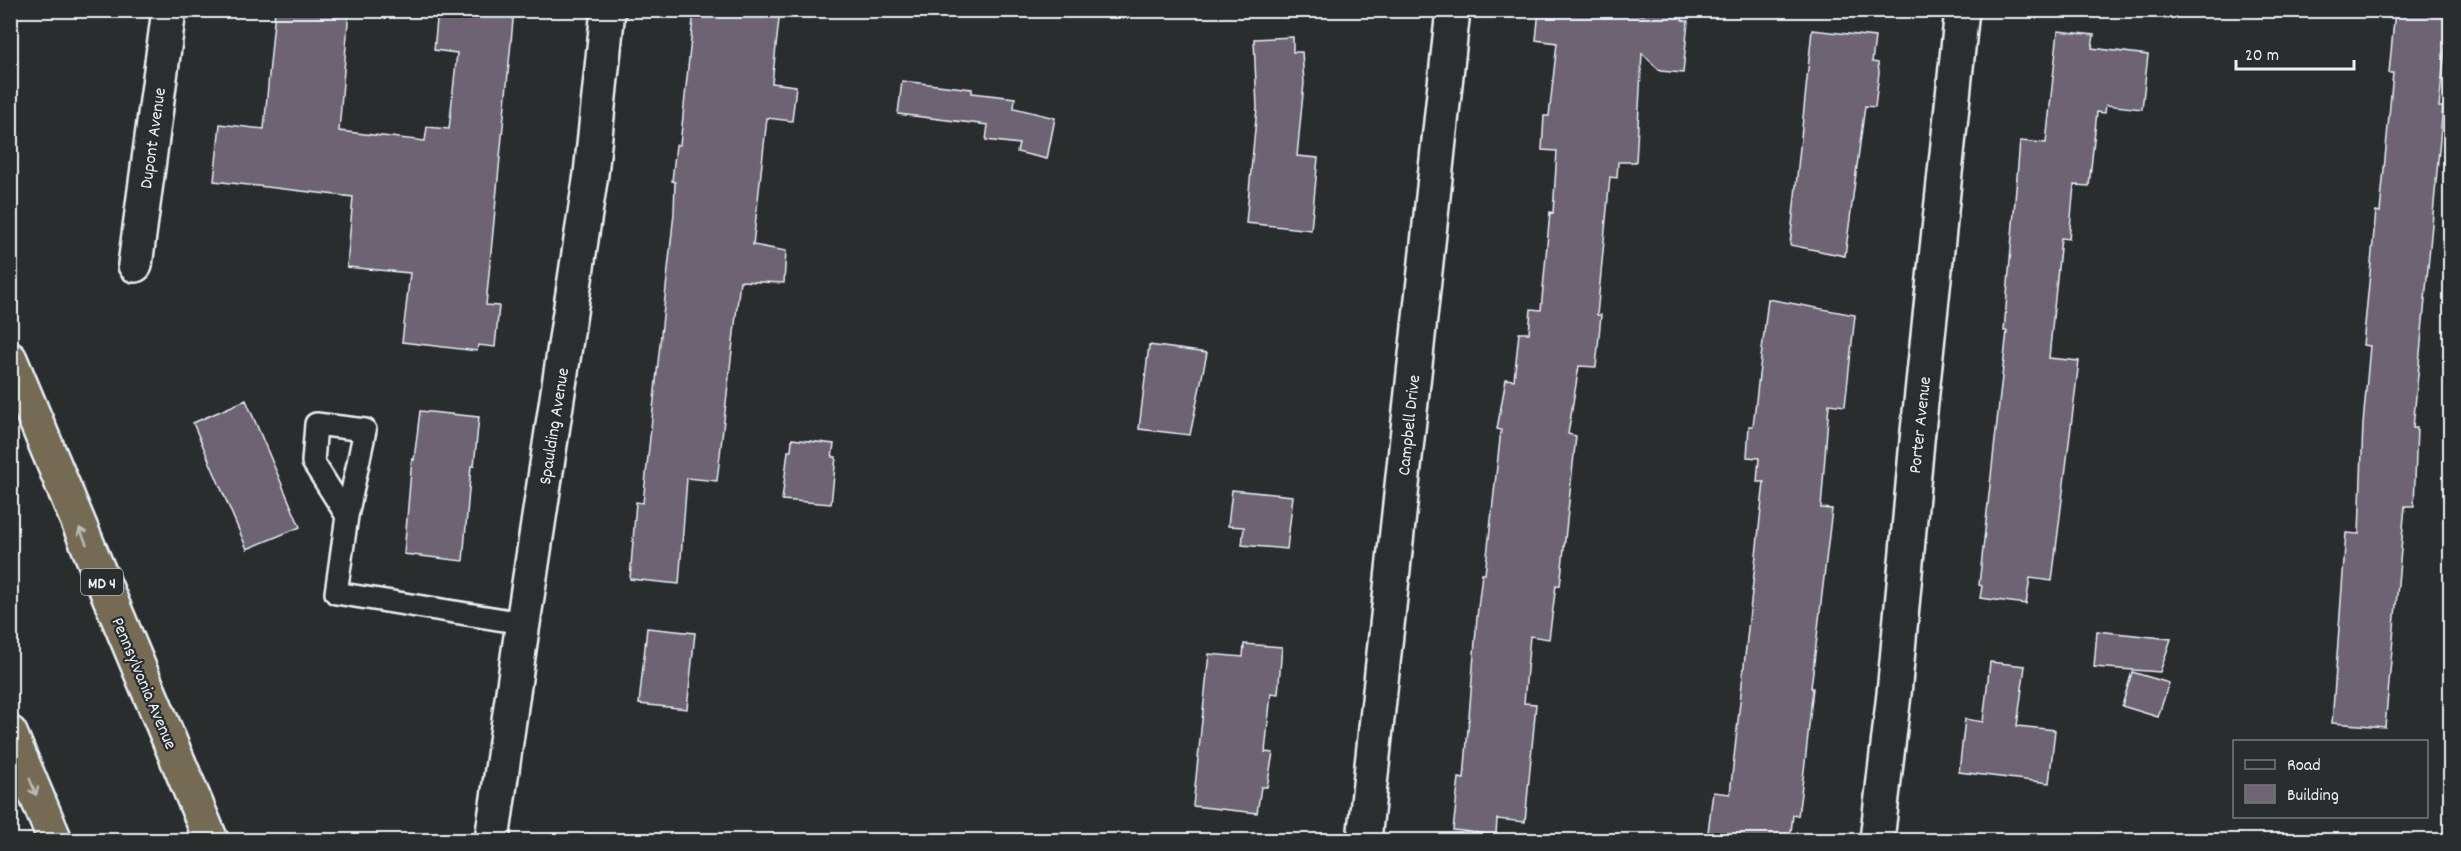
<svg xmlns="http://www.w3.org/2000/svg" width="2461" height="851" font-family="Dekko,sans-serif">
<style>
.building{fill:#6e6473;stroke:#e8f1f8;stroke-width:1.5}
.lines{fill:none;stroke-linecap:round;stroke-linejoin:round}
.lane-casing{stroke:#e8f1f8;stroke-width:26}
.street-casing{stroke:#e8f1f8;stroke-width:38}
.highway-casing{stroke:#e8f1f8;stroke-width:38}
.lane{stroke:#2a2d2e;stroke-width:21}
.street{stroke:#2a2d2e;stroke-width:33}
.highway{stroke:#746b52;stroke-width:33}
.oneway{stroke:#babbb6}
.labels{text-anchor:middle;stroke-width:4.5;stroke-linejoin:round;paint-order:stroke}
.shield{fill:#2a2d2e;stroke:#afb6bb;stroke-width:1.5}
.shield-label{font-size:16px;font-weight:bold;fill:#e8f1f8}
.street-label{font-size:18px;fill:#e8f1f8;stroke:#2a2d2e}
</style>
<rect width="100%" height="100%" fill="#2a2d2e"/>
<filter id="ink" filterUnits="userSpaceOnUse"><feTurbulence type="fractalNoise" baseFrequency=".0167" numOctaves="2"/><feDisplacementMap in="SourceGraphic" scale="12" xChannelSelector="R" yChannelSelector="G"/><feConvolveMatrix kernelMatrix="1 2 1 2 8 2 1 2 1" color-interpolation-filters="sRGB"/></filter>
<g filter="url(#ink)">
<path class="building" d="M 275,10 L 349,10 L 339,131 L 425,141 L 427,127 L 449,129 L 457,53 L 434,50 L 438,10 L 514,10 L 486,305 L 499,306 L 495,347 L 478,345 L 477,351 L 402,342 L 410,273 L 347,267 L 353,197 L 214,181 L 220,124 L 264,129 Z
M 694,10 L 780,10 L 772,83 L 796,86 L 792,121 L 767,118 L 753,245 L 786,251 L 784,283 L 740,281 L 717,481 L 687,478 L 679,584 L 630,579 L 636,502 L 643,503 L 674,213 L 675,182 L 672,181 L 676,145 L 680,145 Z
M 1539,10 L 1598,10 L 1644,15 L 1644,10 L 1683,10 L 1682,20 L 1688,21 L 1683,73 L 1660,71 L 1642,53 L 1636,162 L 1618,162 L 1617,178 L 1610,177 L 1597,315 L 1601,315 L 1596,367 L 1579,366 L 1568,434 L 1576,436 L 1560,586 L 1556,585 L 1549,639 L 1530,636 L 1524,703 L 1536,704 L 1525,822 L 1497,819 L 1496,835 L 1453,830 L 1459,778 L 1464,779 L 1477,617 L 1482,574 L 1485,574 L 1501,430 L 1497,429 L 1506,379 L 1514,380 L 1519,333 L 1529,333 L 1531,309 L 1541,310 L 1550,212 L 1553,213 L 1557,151 L 1542,150 L 1544,116 L 1549,116 L 1557,43 L 1536,40 Z
M 2395,10 L 2449,10 L 2439,107 L 2443,107 L 2413,428 L 2417,428 L 2414,506 L 2405,506 L 2385,727 L 2332,723 L 2346,533 L 2359,534 L 2363,424 L 2370,346 L 2363,345 L 2376,211 L 2380,212 L 2393,73 L 2389,73 Z
M 1812,30 L 1875,37 L 1872,62 L 1878,63 L 1879,72 L 1875,107 L 1865,106 L 1845,256 L 1790,245 Z
M 2058,31 L 2094,35 L 2092,48 L 2148,55 L 2142,109 L 2106,105 L 2105,113 L 2097,112 L 2089,186 L 2074,185 L 2069,239 L 2061,238 L 2049,358 L 2079,361 L 2052,581 L 2030,578 L 2026,604 L 1980,598 L 1982,586 L 1979,585 L 2007,331 L 2004,331 L 2020,141 L 2046,143 Z
M 1293,37 L 1293,52 L 1302,52 L 1304,83 L 1297,156 L 1318,158 L 1311,230 L 1246,223 L 1257,108 L 1254,39 Z
M 902,81 L 972,89 L 972,93 L 1015,98 L 1014,108 L 1055,118 L 1047,159 L 1017,152 L 1019,144 L 986,140 L 988,125 L 898,114 Z
M 1768,299 L 1855,315 L 1845,406 L 1829,404 L 1821,508 L 1832,509 L 1811,688 L 1813,688 L 1805,763 L 1798,816 L 1793,815 L 1790,840 L 1707,840 L 1713,792 L 1730,794 L 1764,482 L 1757,482 L 1759,458 L 1747,457 L 1749,426 L 1753,426 Z
M 1149,345 L 1207,353 L 1190,435 L 1139,429 Z
M 246,400 L 300,527 L 247,549 L 193,423 Z
M 420,411 L 479,417 L 474,466 L 471,466 L 463,561 L 404,554 L 412,459 L 414,460 Z
M 792,439 L 834,444 L 832,457 L 836,457 L 831,504 L 782,500 L 788,451 L 791,451 Z
M 1232,490 L 1293,496 L 1287,549 L 1242,545 L 1244,527 L 1228,526 Z
M 647,628 L 695,633 L 687,709 L 639,704 Z
M 2097,631 L 2171,639 L 2160,672 L 2094,667 Z
M 1244,644 L 1282,647 L 1278,694 L 1271,693 L 1265,752 L 1273,753 L 1267,787 L 1261,787 L 1257,813 L 1193,806 L 1209,654 L 1243,657 Z
M 1990,662 L 2025,666 L 2017,726 L 2055,730 L 2049,783 L 1959,772 L 1965,719 L 1983,722 Z
M 2132,672 L 2169,683 L 2158,717 L 2122,706 Z"/>
<g class="lines">
<g class="lane-casing">
<path id="lane" d="M 347,516 L 313,462 L 316,424 L 365,430 L 347,516 L 336,593 L 523,623"/>
</g>
<g class="street-casing">
<path id="street" d="M 135,265 L 169,10
M 492,840 L 520,643 L 591,174 L 608,10
M 1364,840 L 1453,10
M 1877,840 L 1894,694 L 1917,441 L 1962,10"/>
</g>
<g class="highway-casing">
<path id="highway" d="M 10,359 L 211,840
M 10,733 L 55,840"/>
</g>
<use href="#lane" class="lane"/>
<use href="#street" class="street"/>
<use href="#highway" class="highway"/>
</g>
<defs><path id="oneway-shaft" d="M-6 0H5M1.5-3L5.5 0L1.5 3" fill="none" stroke-width="1.6" stroke-linecap="round" stroke-linejoin="round" transform="scale(1.5)"/></defs>
<g class="oneway">
<use href="#oneway-shaft" transform="translate(83 536) rotate(-113)"/>
<use href="#oneway-shaft" transform="translate(33 787) rotate(68)"/>
</g>
</g>
<g class="labels">
<rect class="shield" x="81" y="569" width="42" height="26" rx="4.5"/>
<g class="shield-label">
<text x="102" y="588">MD 4</text>
</g>
<g class="street-label">
<text transform="translate(152 138) rotate(-82)" y="6">Dupont Avenue</text>
<text transform="translate(1408 425) rotate(-84)" y="6">Campbell Drive</text>
<text transform="translate(1919 425) rotate(-84)" y="6">Porter Avenue</text>
<text transform="translate(553 426) rotate(-81)" y="6">Spaulding Avenue</text>
<text transform="translate(145 683) rotate(67)" y="6">Pennsylvania Avenue</text>
</g>
</g>
<rect width="2461" height="851" fill="none" stroke="#2a2d2e" stroke-width="36"/>
<rect x="18" y="18" width="2425" height="815" fill="none" stroke="#e8f1f8" stroke-width="2" filter="url(#ink)"/>
<rect x="2233" y="740" width="195" height="78" fill="#2a2d2e" stroke="#767b7f" stroke-width="1.5"/>
<rect x="2245" y="760" width="30" height="9" fill="#2a2d2e" stroke="#767b7f" stroke-width="1.5"/>
<text x="2287" y="770" font-size="18" fill="#e8f1f8">Road</text>
<rect x="2245" y="785" width="30" height="18" fill="#6e6473" stroke="#767b7f" stroke-width="1.5"/>
<text x="2287" y="800" font-size="18" fill="#e8f1f8">Building</text>
<path d="M2236 60v9h118v-9" fill="none" stroke="#e8f1f8" stroke-width="3"/>
<text x="2245" y="60" font-size="18" fill="#e8f1f8" stroke="#2a2d2e" stroke-width="4.5" paint-order="stroke">20 m</text>
</svg>
